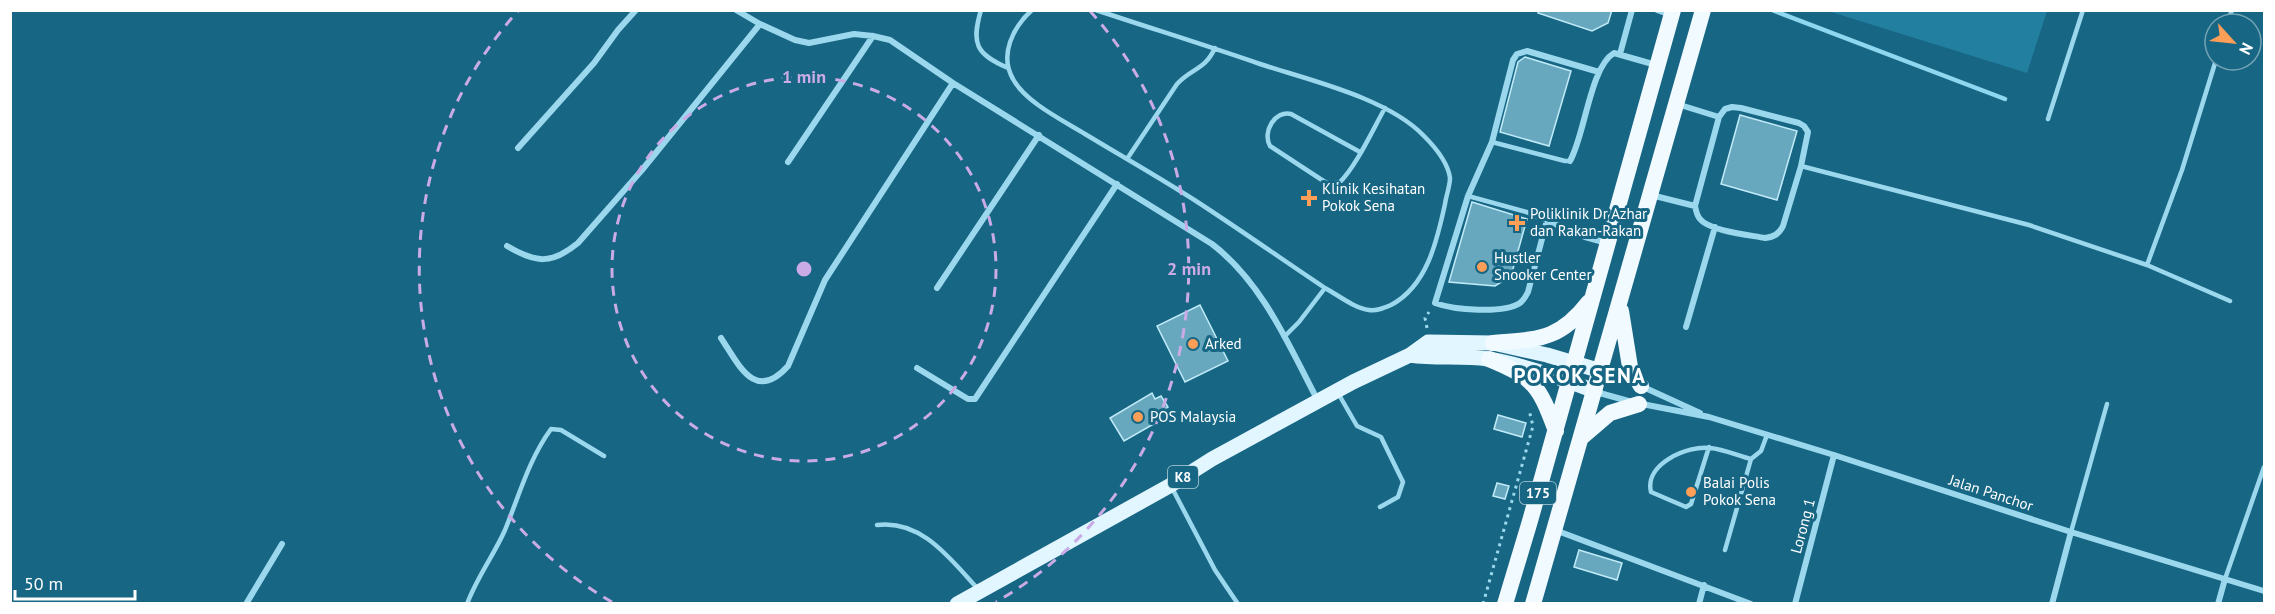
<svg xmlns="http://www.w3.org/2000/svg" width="2275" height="614" font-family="'PT Sans',sans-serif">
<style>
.green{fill:#237f9f}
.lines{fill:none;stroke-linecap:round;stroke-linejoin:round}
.stream{stroke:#8ed7ef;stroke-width:4.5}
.building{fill:#67a8bf;stroke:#c1ebf9;stroke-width:1.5}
.path{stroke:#9cd8ed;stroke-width:3;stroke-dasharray:3 4.5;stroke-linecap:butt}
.service{stroke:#9cd8ed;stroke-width:4.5}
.minor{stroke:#9cd8ed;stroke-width:6}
.primary{stroke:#e1f6ff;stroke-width:15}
.trunk{stroke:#f0faff;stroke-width:16}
.ring{fill:none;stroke:#caabe5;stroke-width:3;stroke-dasharray:10 8}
.poi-dot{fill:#ff9e57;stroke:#176684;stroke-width:2}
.labels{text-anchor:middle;stroke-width:6;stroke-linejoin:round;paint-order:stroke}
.shield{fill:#176684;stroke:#b9d1da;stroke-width:1.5}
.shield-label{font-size:14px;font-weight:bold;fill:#fff}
.poi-label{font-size:15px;fill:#fff;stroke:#176684;text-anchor:start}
.street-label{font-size:15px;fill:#fff;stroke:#176684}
.district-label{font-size:21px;font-weight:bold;letter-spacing:1.5px;fill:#fff;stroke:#176684}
.centre{fill:#caabe5;stroke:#176684;stroke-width:3}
.ring-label{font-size:18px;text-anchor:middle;font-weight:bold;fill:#caabe5;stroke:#176684;stroke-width:6;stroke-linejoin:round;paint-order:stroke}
</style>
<rect width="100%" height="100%" fill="#176684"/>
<path class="green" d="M 1828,11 L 2047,11 L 2027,73 Z"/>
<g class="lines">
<path class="stream" d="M 1772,10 L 2005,99"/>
</g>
<path class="building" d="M 1538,10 L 1612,10 L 1608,23 L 1592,31 L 1538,13 Z
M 1525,57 L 1571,71 L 1549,146 L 1500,132 L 1518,62 Z
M 1740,115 L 1797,131 L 1777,200 L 1721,184 Z
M 1472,202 L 1527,219 L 1511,276 L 1495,286 L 1449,282 Z
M 1200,305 L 1228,361 L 1185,382 L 1157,326 Z
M 1152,393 L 1155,399 L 1161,396 L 1168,407 L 1162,411 L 1166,417 L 1124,441 L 1110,418 Z
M 1498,415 L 1526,423 L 1522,437 L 1494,429 Z
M 1497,483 L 1509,486 L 1505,499 L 1493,496 Z
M 1579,550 L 1622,563 L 1617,580 L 1574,567 Z"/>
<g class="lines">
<path class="path" d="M 1427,328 L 1425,318 L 1429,312
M 1483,604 L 1533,426 L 1529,410"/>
<path class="service" d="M 981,10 C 971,44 976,54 1008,68
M 1032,10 C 1013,27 999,55 1013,79 C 1025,102 1064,121 1085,134 C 1123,157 1162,179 1199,203 C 1242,231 1283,260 1325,288 L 1299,322 L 1284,337
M 1096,10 C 1150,28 1205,45 1260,64 C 1309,80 1388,98 1424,136 C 1435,147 1448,163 1450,178 C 1450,186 1446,196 1445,204 C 1437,241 1427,286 1391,305 C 1384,308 1377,311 1369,310 C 1354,308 1338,295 1325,288
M 2227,24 L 2232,10
M 2048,119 L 2083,10
M 1492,142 L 1565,161 L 1570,161
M 1360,152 L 1291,114 C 1275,110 1262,132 1270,146 L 1325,182 L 1339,183 C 1356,167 1373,129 1385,108
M 1127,159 L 1177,84 C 1193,67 1204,71 1215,48
M 1801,166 L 2029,225 L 2147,265 L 2230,301
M 1468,196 L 1530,213
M 2147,265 L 2182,170 L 2216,60
M 1338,393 L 1357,426 L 1381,437 L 1403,482 L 1398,497 L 1380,507
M 1709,447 L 1691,504 L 1686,507 L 1651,492 C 1644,464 1688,445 1710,448 C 1724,449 1738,456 1751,459 L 1761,451 L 1767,435
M 1171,486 L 1215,570 L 1238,604
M 877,525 C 922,519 951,560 979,590
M 2071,532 L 2107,404
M 1725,550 L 1751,459
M 2225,579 L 2264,467
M 467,604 C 477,577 494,555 505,530 C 519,496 529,459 551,429 L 561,430 L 604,456"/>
<path class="minor" d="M 736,10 L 760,24 L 795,40 L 809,43 L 854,34 L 873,36 L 890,40 L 953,83 L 1212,244 C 1263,283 1289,346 1318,401
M 1657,10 L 1671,15
M 1620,54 L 1632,10
M 1677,104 L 1719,117
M 1732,107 L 1741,108 L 1799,123 L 1804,126 L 1808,132 L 1801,166 L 1783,226 C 1779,234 1774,237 1765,238 C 1750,235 1709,231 1700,219 C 1697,216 1696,211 1695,206 L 1719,117 L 1725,109 Z
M 518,148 L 594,63 L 618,30 L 636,10
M 1570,161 C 1585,135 1590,67 1614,53 L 1656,65
M 788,162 L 873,36
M 1651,195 L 1695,206
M 1530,213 L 1585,237 L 1607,243
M 1547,220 L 1528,292 C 1526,296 1524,300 1520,303 C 1503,314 1454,310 1435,303 L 1468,196 L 1492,142 L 1513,60 L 1517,54 L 1527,51 L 1599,72
M 507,246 C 536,263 551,265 578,243 L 642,170 L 760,24
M 937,288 L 1039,135
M 1686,327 L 1715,227
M 721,338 C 739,365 755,403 788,366 L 825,280 L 953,83
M 917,368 L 968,399 L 975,399 L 1117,184
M 1601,371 L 1641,386 L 1700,413
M 1596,392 L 1632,402
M 1642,404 L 1709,417 L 1834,455 L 2071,532 L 2264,591
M 1555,530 L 1751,604
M 246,604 L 282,544
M 1699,604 L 1704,585
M 1795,604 L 1834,455
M 2052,604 L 2071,532
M 2218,604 L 2225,579"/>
<path class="primary" d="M 1410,355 C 1436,359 1462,355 1488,359 C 1524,365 1561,378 1595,391
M 957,604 L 1171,485 L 1212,459 L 1353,382 L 1410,355 L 1428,342 L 1493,343 L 1547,355 L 1601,371"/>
<path class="trunk" d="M 1621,311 L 1630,367 L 1641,386
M 1493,343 C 1538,339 1559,341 1589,302
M 1489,359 C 1535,378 1539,386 1556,431
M 1582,437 L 1610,413 L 1639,404
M 1505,604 L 1530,521 L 1673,10
M 1533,604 L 1703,10"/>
</g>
<g class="ring">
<circle cx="804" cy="269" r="192"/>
<path d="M612 602A385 385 0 0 1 518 11M1090 11A385 385 0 0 1 996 602"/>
</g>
<g class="poi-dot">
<path d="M1306 189h6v6h6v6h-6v6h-6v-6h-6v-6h6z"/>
<path d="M1514 214h6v6h6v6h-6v6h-6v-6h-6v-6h6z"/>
<circle cx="1482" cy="267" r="6"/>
<circle cx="1193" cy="344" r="6"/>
<circle cx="1138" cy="417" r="6"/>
<circle cx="1691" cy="492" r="6"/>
</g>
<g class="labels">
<g class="shield">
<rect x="1168" y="466" width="30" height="22" rx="4.5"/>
<rect x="1520" y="482" width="36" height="22" rx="4.5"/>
</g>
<g class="shield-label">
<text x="1183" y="482">K8</text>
<text x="1538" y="498">175</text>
</g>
<g class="poi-label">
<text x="1322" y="194">Klinik Kesihatan<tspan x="1322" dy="17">Pokok Sena</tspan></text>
<text x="1530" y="219">Poliklinik Dr Azhar<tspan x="1530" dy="17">dan Rakan-Rakan</tspan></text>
<text x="1494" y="263">Hustler<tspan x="1494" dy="17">Snooker Center</tspan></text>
<text x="1205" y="349">Arked</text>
<text x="1150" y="422">POS Malaysia</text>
<text x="1703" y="488">Balai Polis<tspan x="1703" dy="17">Pokok Sena</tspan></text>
</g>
<g class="street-label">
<text transform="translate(1991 493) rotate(18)" y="5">Jalan Panchor</text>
<text transform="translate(1803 526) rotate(-75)" y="5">Lorong 1</text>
</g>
<g class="district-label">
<text x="1580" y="383">POKOK SENA</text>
</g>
</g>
<circle cx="804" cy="269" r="9" class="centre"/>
<g class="ring-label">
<text x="804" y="83">1 min</text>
<text x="1189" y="275">2 min</text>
</g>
<rect width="2275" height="614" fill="none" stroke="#ffffff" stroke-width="24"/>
<g transform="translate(2233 42) rotate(117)"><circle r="28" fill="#176684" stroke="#74a3b5" stroke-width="1.5"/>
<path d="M0-4.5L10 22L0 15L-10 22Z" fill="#ff9e57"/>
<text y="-9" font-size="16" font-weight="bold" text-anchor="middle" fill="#ffffff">N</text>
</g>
<path d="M15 590v9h120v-9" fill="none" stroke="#ffffff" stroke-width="3"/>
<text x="24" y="590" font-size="18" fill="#ffffff" stroke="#176684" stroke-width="4.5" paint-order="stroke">50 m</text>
</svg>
